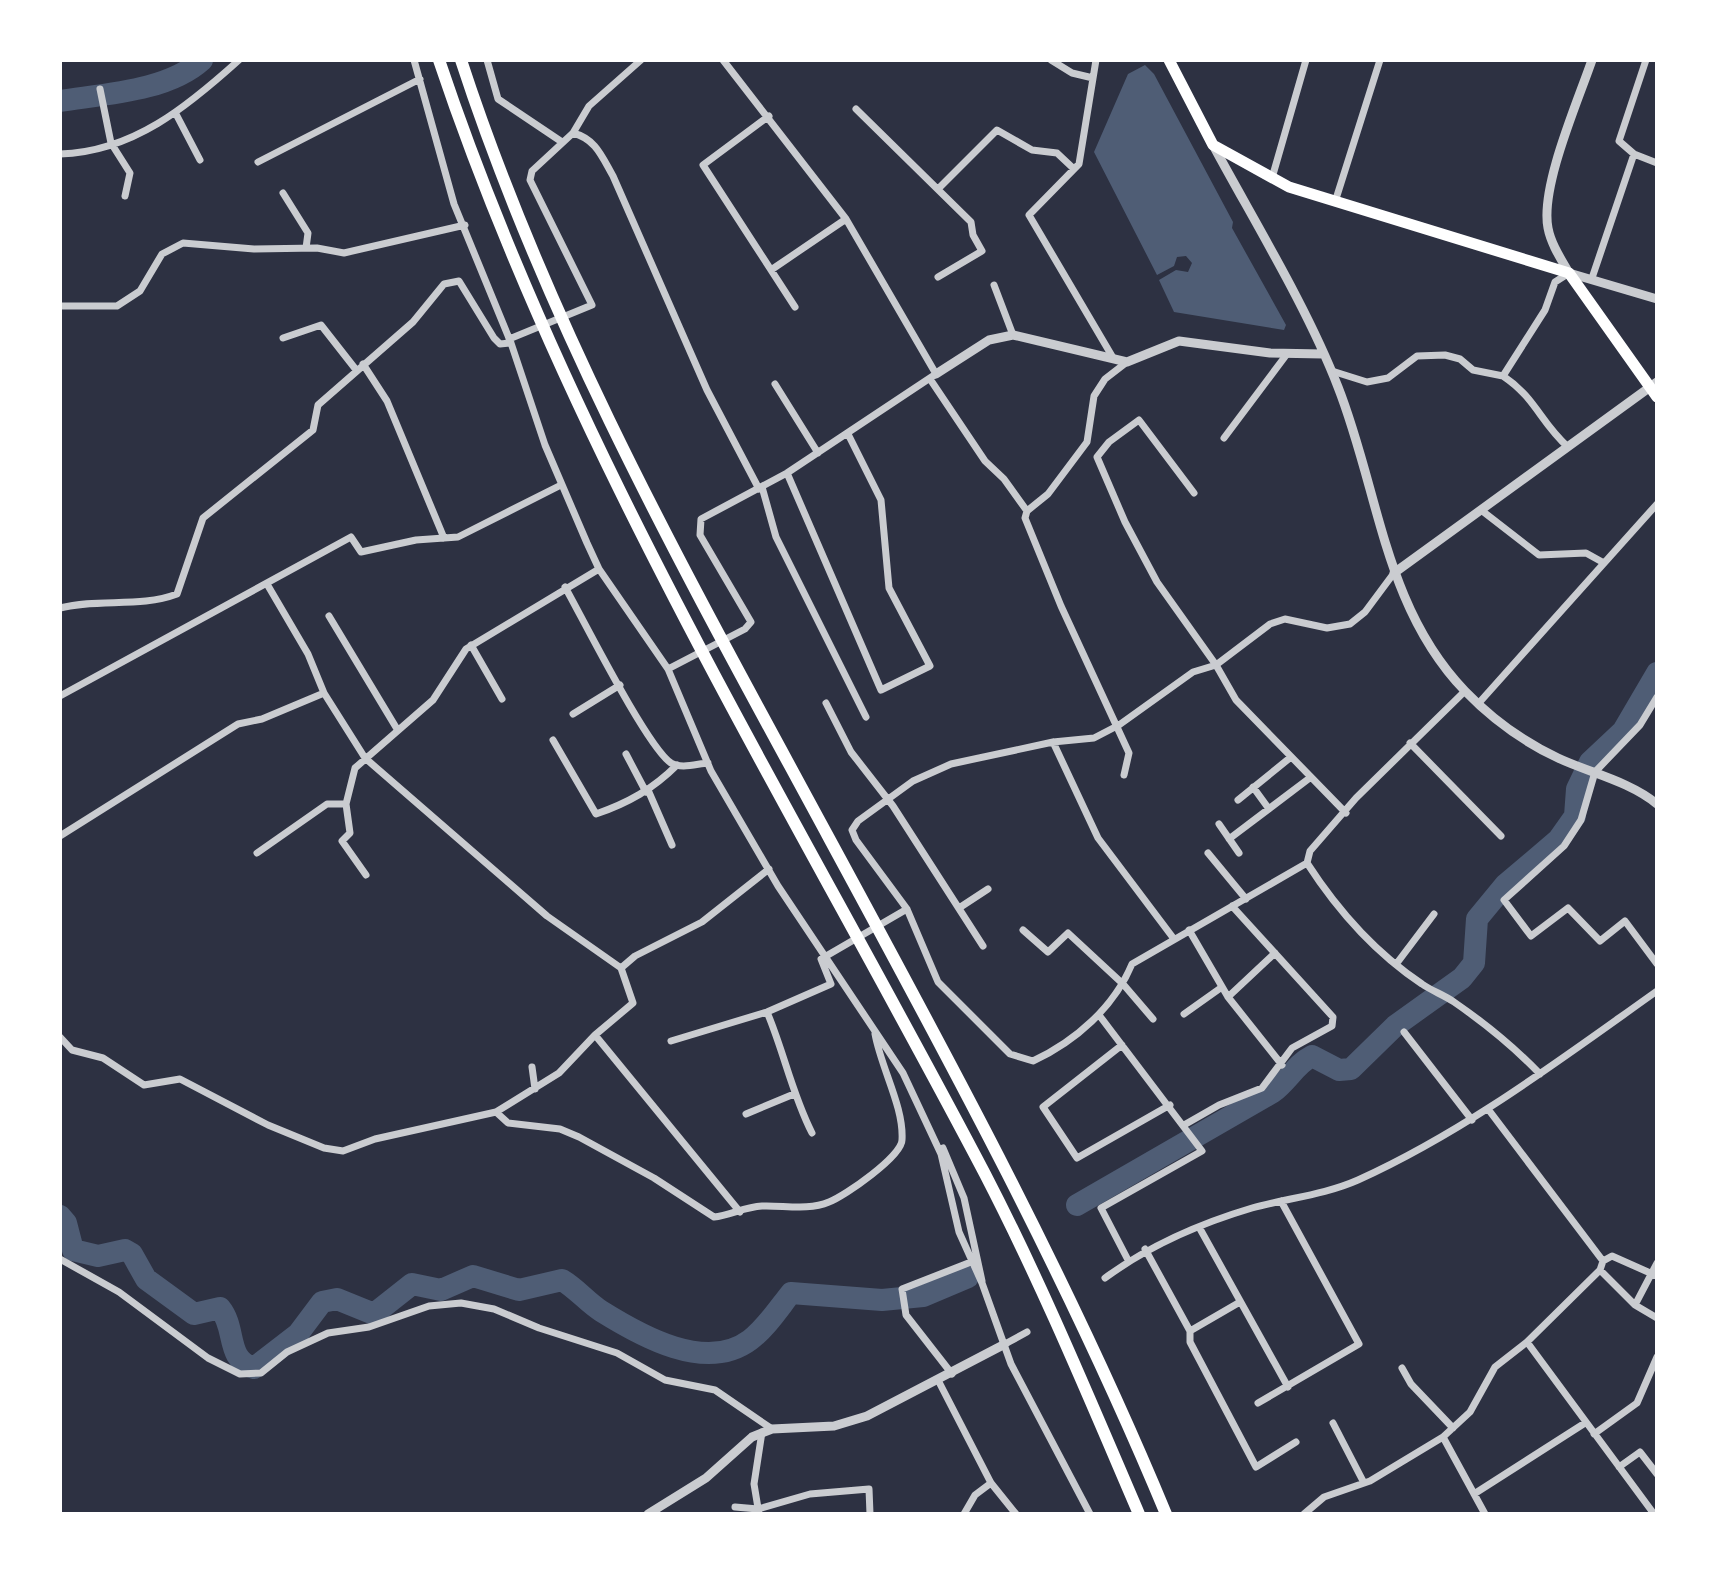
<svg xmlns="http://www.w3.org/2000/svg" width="1717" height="1574" font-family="'Space Grotesk',sans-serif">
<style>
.water{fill:#4f5d75}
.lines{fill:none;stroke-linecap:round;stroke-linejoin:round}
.river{stroke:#4f5d75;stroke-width:22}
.minor{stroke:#caccd0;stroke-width:7}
.tertiary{stroke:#caccd0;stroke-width:9}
.primary{stroke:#fff;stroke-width:11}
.motorway{stroke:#fff;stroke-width:12}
</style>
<rect width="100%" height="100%" fill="#2d3142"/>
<path class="water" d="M 1145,65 L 1154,74 L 1233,222 L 1232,228 L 1286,325 L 1284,330 L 1174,312 L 1159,280 L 1176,270 L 1188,272 L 1192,263 L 1186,256 L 1177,257 L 1174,266 L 1157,275 L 1094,152 L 1128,74 Z"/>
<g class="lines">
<path class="river" d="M 60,101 C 105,94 168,91 202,60
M 1077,1205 L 1273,1092 C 1288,1081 1296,1064 1312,1056 L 1339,1070 L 1351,1069 L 1395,1026 L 1462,978 L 1474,963 L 1477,919 L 1505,885 L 1558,840 L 1575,816 L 1577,789 L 1590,762 L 1623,731 L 1657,673
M 60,1216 L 66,1223 L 73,1250 L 98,1256 L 125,1250 L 132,1254 L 146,1279 L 194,1314 L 220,1308 C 237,1329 225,1359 254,1368 L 298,1334 L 322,1302 L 337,1299 L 374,1314 L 412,1284 L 441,1290 L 473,1276 L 519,1290 L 562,1280 C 577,1289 587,1302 601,1311 C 641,1336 706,1373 750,1340 C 766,1328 779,1308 791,1293 L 882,1300 L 923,1296 L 968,1277"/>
<path class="minor" d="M 414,60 L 454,204 L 511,343 L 545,445 L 587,543 L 599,569 L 668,669 L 711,771 L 778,886 L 903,1073 L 941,1154 L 959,1232 L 982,1283 L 1011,1364 L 1090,1514
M 487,60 L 498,99 L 562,142
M 1051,60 L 1072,73 L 1093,78
M 1096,60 L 1079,164 L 1029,215 L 1112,356
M 1646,60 L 1619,141 L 1634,154 L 1657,163
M 100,89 L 111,143 L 130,173 L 125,196
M 856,109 L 971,222 L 973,235 L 982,251 L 938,277
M 176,114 L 200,160
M 769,116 L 703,165 L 795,307
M 573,133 C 596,139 602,157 613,176 L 707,390 L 759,489
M 60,154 C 133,152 188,106 239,60
M 258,162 L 420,79
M 1272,178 L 1306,60
M 939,188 L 997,130 L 1032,150 L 1057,153 L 1074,169
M 283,193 L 308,233 L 306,248
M 1335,202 L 1380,60
M 771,270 L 846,219
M 1592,278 L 1634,154
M 994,285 L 1013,335
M 60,306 L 117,306 L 140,291 L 162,254 L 183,243 L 254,249 L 317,248 L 344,253 L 465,225
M 283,338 L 321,325 L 357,371
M 509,339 L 592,305 L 530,180 L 532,171 L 573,133 L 589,106 L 641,60
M 363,364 L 387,401 L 444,538
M 1332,371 L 1367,382 L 1388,378 L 1417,356 L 1445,355 L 1460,359 L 1473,370 L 1503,376 L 1545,310 L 1555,282 L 1569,273
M 1503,376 C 1536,398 1540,422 1568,447
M 930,379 L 985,461 L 1004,479 L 1027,511 L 1048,494 L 1087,442 L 1094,396 L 1105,379 L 1127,362
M 775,384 L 818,453
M 1224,438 L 1287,354
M 787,473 L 881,690 L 930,666 L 889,588 L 881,500 L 848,434
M 762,487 L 776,537 L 866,717
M 1194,493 L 1139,420 L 1109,442 L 1097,457 L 1125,522 L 1157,582 L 1216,665 L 1236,700 L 1346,813
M 1481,510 L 1539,555 L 1586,553 L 1604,563
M 1027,511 L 1025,518 L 1061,606 L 1129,753 L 1124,775
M 1394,573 L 1365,612 L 1350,624 L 1327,628 L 1285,619 L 1270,624 L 1216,665 L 1193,672 L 1119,725 L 1094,738 L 1053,742 L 951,764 L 913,781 L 858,821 L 852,830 L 856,840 L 907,909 L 938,982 L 1010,1054 L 1033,1061 C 1076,1041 1114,1007 1132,964 L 1307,863 L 1310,851 L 1356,798 L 1465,691
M 267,584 L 308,654 L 324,693 L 365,758 L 547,916 L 621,968
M 565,587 C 583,619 647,747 671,763 C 681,769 696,764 708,763
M 60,608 C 99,598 140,608 177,594 L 203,518 L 313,430 L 318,405 L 413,322 L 444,284 L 459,281 L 494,338 L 500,344 L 511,343
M 329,616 L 397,729
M 471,645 L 502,699
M 668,669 L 745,629 L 751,622 L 700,535 L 701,519 L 787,473 L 936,374 L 846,219 L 723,60
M 60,696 L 351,537 L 361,552 L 416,540 L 458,537 L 561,485
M 1657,697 L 1640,725 L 1595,772 L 1581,820 L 1564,846 L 1504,900 L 1531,936 L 1568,908 L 1600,941 L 1625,921 L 1657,964
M 826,703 L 851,752 L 893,806 L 983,946
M 1478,704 L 1657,504
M 573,714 L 620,685
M 553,740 L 596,814 C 628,803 653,789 677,765
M 1053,742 L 1098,838 L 1174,939
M 1410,743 L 1501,836
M 626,754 L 646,792
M 1253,787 L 1269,809
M 648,790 L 672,845
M 1238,800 L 1291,757
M 1219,824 L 1239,853
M 60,836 L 238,724 L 262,719 L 324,693
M 1229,839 L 1311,777
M 257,853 L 327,804 L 346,804
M 1208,853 L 1246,899
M 1307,863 C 1338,911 1374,952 1422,984 C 1432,991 1444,995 1454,1002 C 1486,1024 1514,1047 1540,1074
M 366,875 L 342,841 L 350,833 L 346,804 L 355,768 L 433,700 L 466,649 L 599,569
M 959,908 L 988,889
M 1023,930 L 1048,952 L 1068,933 L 1123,984 L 1153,1019
M 1189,930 L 1228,997 L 1282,1065
M 1397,963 L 1434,914
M 1228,997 L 1275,953
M 767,1012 C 784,1052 792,1094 812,1133
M 1184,1014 L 1222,987
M 1099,1015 L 1202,1151 L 1101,1208 L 1128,1260
M 1404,1032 L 1472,1120
M 595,1035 L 740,1212
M 60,1037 L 72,1050 L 103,1058 L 144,1085 L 180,1079 L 268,1125 L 324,1148 L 343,1151 L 375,1139 L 496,1112 L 559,1073 L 595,1035 L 633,1003 L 621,968 L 635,956 L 702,922 L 769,869
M 671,1041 L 767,1012 L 831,984 L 821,959 L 907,909
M 1122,1045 L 1043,1107 L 1077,1158 L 1170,1105
M 532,1067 L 535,1089
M 1488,1109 L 1603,1261
M 496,1112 L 508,1123 L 560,1129 L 579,1137 L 654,1178 L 714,1217 C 730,1215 745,1207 762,1206 C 783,1205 808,1211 829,1202 C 845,1196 902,1156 902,1140 C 904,1107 881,1068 875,1034
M 746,1114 L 794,1094
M 1184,1125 L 1219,1105 L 1262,1088 L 1292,1048 L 1332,1026 L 1333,1017 L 1232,906
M 943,1148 L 964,1198 L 982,1281
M 1199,1227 L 1288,1387
M 1145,1249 L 1190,1331 L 1240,1302
M 60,1259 L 119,1292 L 208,1358 L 240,1374 L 261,1373 L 287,1352 L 328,1333 L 369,1327 L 429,1306 L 461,1303 L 494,1309 L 539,1328 L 617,1353 L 665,1380 L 715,1390 L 772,1429
M 1600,1270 L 1635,1305 L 1657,1318
M 1105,1278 C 1150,1245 1198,1224 1252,1208 C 1288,1198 1324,1195 1358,1180 C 1466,1131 1561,1059 1657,991
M 1635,1305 L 1657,1263
M 1190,1331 L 1190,1342 L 1256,1467 L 1296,1442
M 1527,1342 L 1654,1514
M 1005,1344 L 1027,1332
M 1402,1368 L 1411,1384 L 1453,1428
M 952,1374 L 906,1315 L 902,1289 L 971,1262
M 939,1382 L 991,1483 L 1016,1514
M 1258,1403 L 1359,1344 L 1281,1201
M 1333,1423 L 1364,1483
M 1594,1434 L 1637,1403 L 1657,1357
M 1443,1437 L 1485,1514
M 1619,1467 L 1640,1452 L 1657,1474
M 1474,1494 L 1585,1423
M 735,1507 L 758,1509 L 810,1494 L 869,1489 L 870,1514
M 759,1514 L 754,1484 L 762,1432
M 964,1514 L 975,1495 L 991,1483
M 1304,1514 L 1324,1497 L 1370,1481 L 1443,1437 L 1470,1412 L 1495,1367 L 1527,1342 L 1600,1270 L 1603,1261 L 1612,1256 L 1657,1276"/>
<path class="tertiary" d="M 1592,60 C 1578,101 1540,187 1548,228 C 1551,244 1561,259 1569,273 L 1657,299
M 1213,145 C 1254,221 1307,307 1338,387 C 1379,491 1384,607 1465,691 C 1492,719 1524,742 1558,758 C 1590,773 1629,781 1657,804
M 936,374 L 989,340 L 1013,335 L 1127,362 L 1179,341 L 1270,353 L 1323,354
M 1394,573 L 1657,382
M 648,1514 L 706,1478 L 752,1437 L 772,1429 L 834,1426 L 867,1416 L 1005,1344"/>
<path class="primary" d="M 1169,60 L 1213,145 L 1289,187 L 1569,273 L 1657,397"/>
<path class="motorway" d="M 439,60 C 571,454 793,808 985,1174 C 1042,1284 1090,1400 1139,1514
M 461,60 C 542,308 666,538 790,766 C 923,1012 1059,1256 1166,1514"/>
</g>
<rect width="1717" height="1574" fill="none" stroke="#ffffff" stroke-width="124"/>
</svg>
